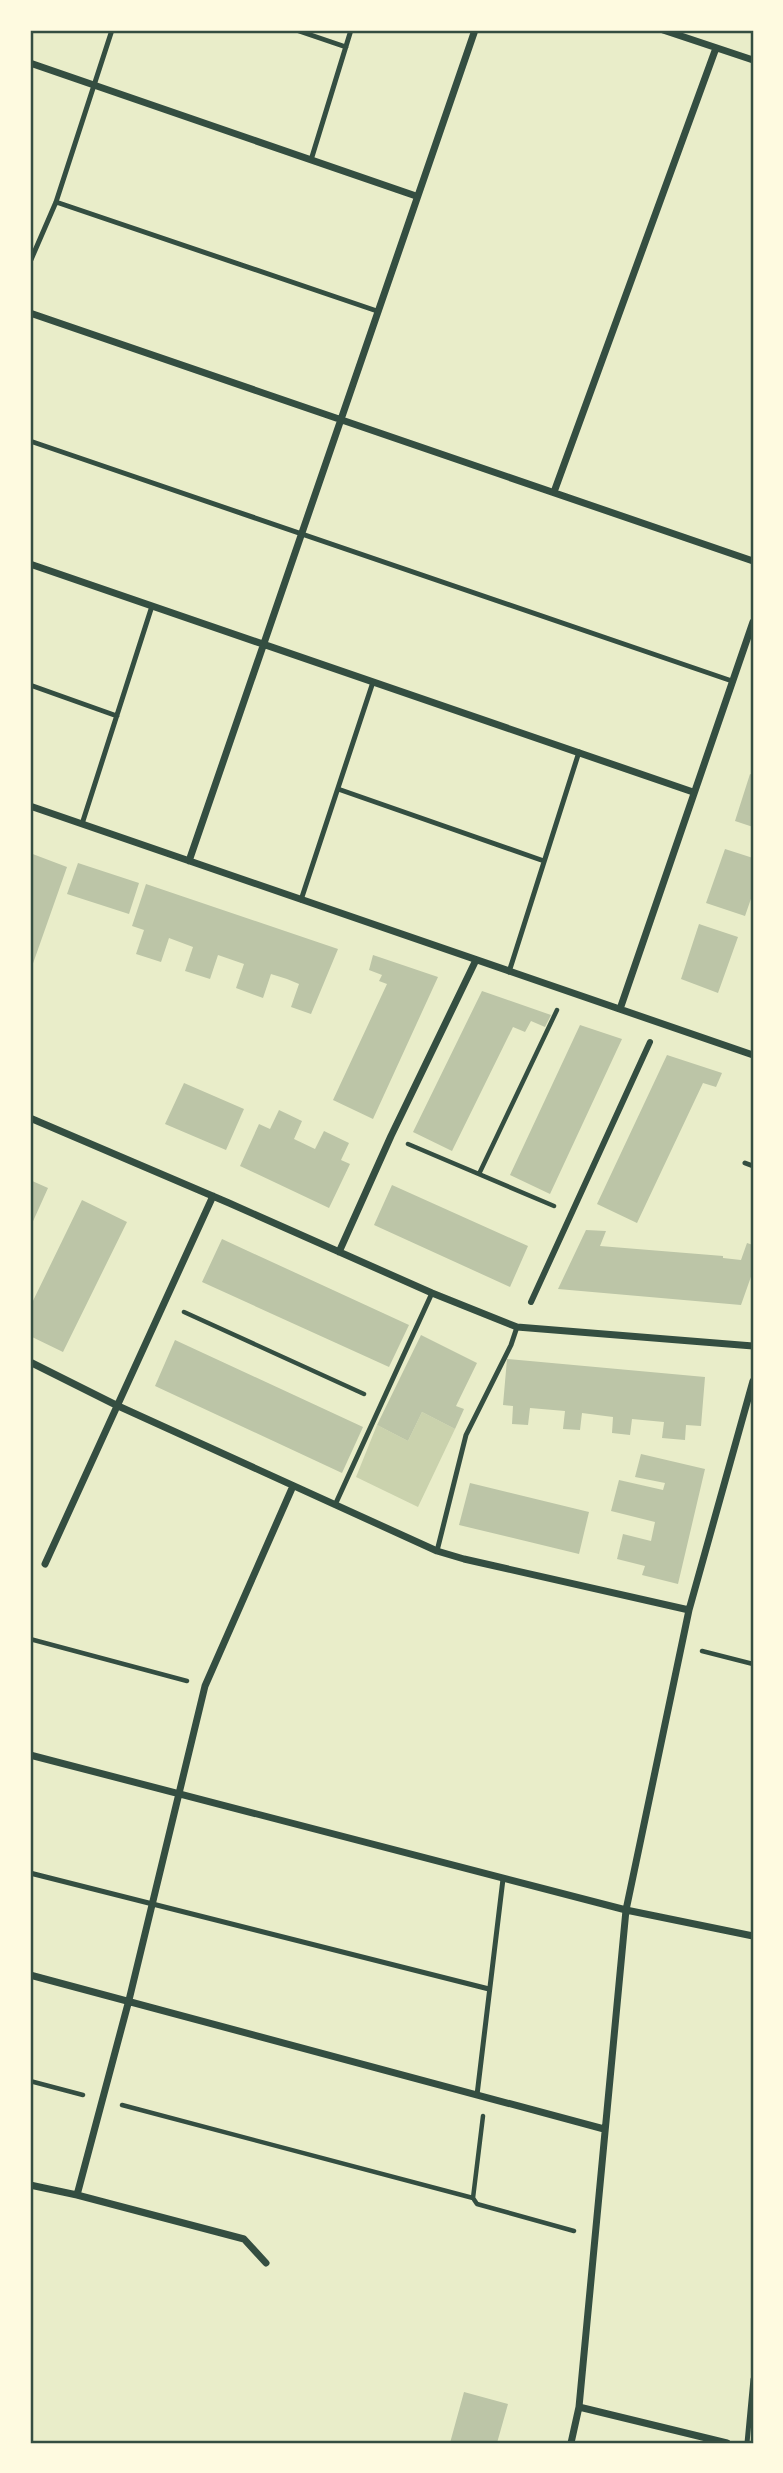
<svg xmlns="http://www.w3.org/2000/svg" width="783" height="2473" font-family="'IBM Plex Sans',sans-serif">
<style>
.green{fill:#cad2ad}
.building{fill:#bcc5a7}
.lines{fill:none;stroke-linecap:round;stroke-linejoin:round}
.path{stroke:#344e41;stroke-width:4.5}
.service{stroke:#344e41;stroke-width:5}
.pedestrian{stroke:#344e41;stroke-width:6}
.minor{stroke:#344e41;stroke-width:7}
.neatline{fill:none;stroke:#344e41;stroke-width:2.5}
</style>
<rect width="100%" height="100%" fill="#e9edc9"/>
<path class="green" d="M 422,1412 L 455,1429 L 418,1507 L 356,1477 L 377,1425 L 408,1441 Z"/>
<path class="building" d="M 750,774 L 753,775 L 753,827 L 735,821 Z
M 725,849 L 753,858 L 753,893 L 745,916 L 706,903 Z
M 30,853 L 67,867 L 30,972 Z
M 78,863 L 139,883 L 129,914 L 67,894 Z
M 146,884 L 338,949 L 311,1014 L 291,1007 L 299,984 L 287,979 L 271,974 L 263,998 L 236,988 L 244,964 L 218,955 L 210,979 L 185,971 L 193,947 L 169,938 L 161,962 L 136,954 L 144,930 L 132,926 Z
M 699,924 L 738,937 L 718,993 L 681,979 Z
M 373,955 L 438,977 L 373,1119 L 333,1100 L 387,984 L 379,981 L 382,975 L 369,970 Z
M 482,991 L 551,1015 L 545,1027 L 531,1021 L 525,1032 L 513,1027 L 452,1151 L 413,1132 Z
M 580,1025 L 622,1039 L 550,1194 L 510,1175 Z
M 667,1055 L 722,1073 L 716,1087 L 703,1083 L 637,1223 L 597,1204 Z
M 184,1083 L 244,1109 L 226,1150 L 165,1124 Z
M 279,1110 L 302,1121 L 294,1139 L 315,1149 L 324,1131 L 349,1143 L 341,1160 L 350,1164 L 329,1208 L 240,1166 L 259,1124 L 270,1129 Z
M 30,1180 L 48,1188 L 30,1228 Z
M 392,1185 L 528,1246 L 510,1287 L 374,1225 Z
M 82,1200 L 127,1222 L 63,1352 L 30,1336 L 30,1307 Z
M 586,1230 L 606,1231 L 600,1246 L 723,1256 L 723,1258 L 741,1260 L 747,1243 L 753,1245 L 753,1271 L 741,1305 L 558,1289 Z
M 222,1239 L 409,1325 L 389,1367 L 202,1282 Z
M 421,1335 L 477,1363 L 456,1406 L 464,1409 L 455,1429 L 422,1412 L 408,1441 L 377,1425 Z
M 175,1340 L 363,1427 L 342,1473 L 155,1386 Z
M 507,1359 L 705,1377 L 701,1426 L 686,1425 L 685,1440 L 662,1438 L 664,1422 L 632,1419 L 630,1435 L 612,1433 L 613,1417 L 582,1413 L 580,1430 L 563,1429 L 565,1411 L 530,1408 L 528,1425 L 512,1424 L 513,1406 L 503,1405 Z
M 641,1454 L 705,1469 L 678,1584 L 642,1575 L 645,1566 L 617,1559 L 623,1534 L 651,1541 L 655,1522 L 611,1511 L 619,1480 L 663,1490 L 665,1483 L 635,1477 Z
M 470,1483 L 589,1512 L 579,1554 L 459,1525 Z
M 464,2392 L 508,2404 L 497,2443 L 450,2443 Z"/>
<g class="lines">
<path class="path" d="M 408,1144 L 554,1206
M 479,1174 L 557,1010
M 184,1312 L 364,1394
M 30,1639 L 187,1681
M 702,1651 L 753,1664
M 30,2081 L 83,2095
M 122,2105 L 473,2198 L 477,2204 L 574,2231
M 473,2198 L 483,2116"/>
<path class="service" d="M 296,30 L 346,47
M 311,160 L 351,30
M 56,202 L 377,311
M 30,262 L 56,202 L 112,30
M 30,441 L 732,681
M 30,685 L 117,716
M 338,789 L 544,861
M 82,824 L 152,606
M 301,900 L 373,682
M 509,972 L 579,752
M 745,1163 L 753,1166
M 335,1505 L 432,1293
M 437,1551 L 466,1435 L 511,1345 L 517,1327
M 30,1873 L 489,1989
M 477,2095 L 503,1879
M 747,2443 L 753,2379"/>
<path class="pedestrian" d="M 531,1302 L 650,1042"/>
<path class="minor" d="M 663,30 L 753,60
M 30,63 L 416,196
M 30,313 L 753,561
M 554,492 L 716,48
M 30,564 L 693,792
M 30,806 L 753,1055
M 189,861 L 475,30
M 620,1009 L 753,622
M 30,1118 L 229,1203 L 432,1293 L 517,1327 L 753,1346
M 339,1252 L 391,1136 L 476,960
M 30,1362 L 116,1405 L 437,1551 L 464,1559 L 689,1610
M 45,1564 L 213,1196
M 30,1755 L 626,1910 L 753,1936
M 30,1975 L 604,2129
M 30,2185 L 77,2195 L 244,2239 L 266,2263
M 77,2195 L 129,2000 L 205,1686 L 293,1486
M 579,2407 L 727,2443
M 571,2443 L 579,2407 L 626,1910 L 689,1610 L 753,1381"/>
</g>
<rect width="783" height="2473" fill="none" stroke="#fefae0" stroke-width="63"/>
<rect x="32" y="32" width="720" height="2410" class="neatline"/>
</svg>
